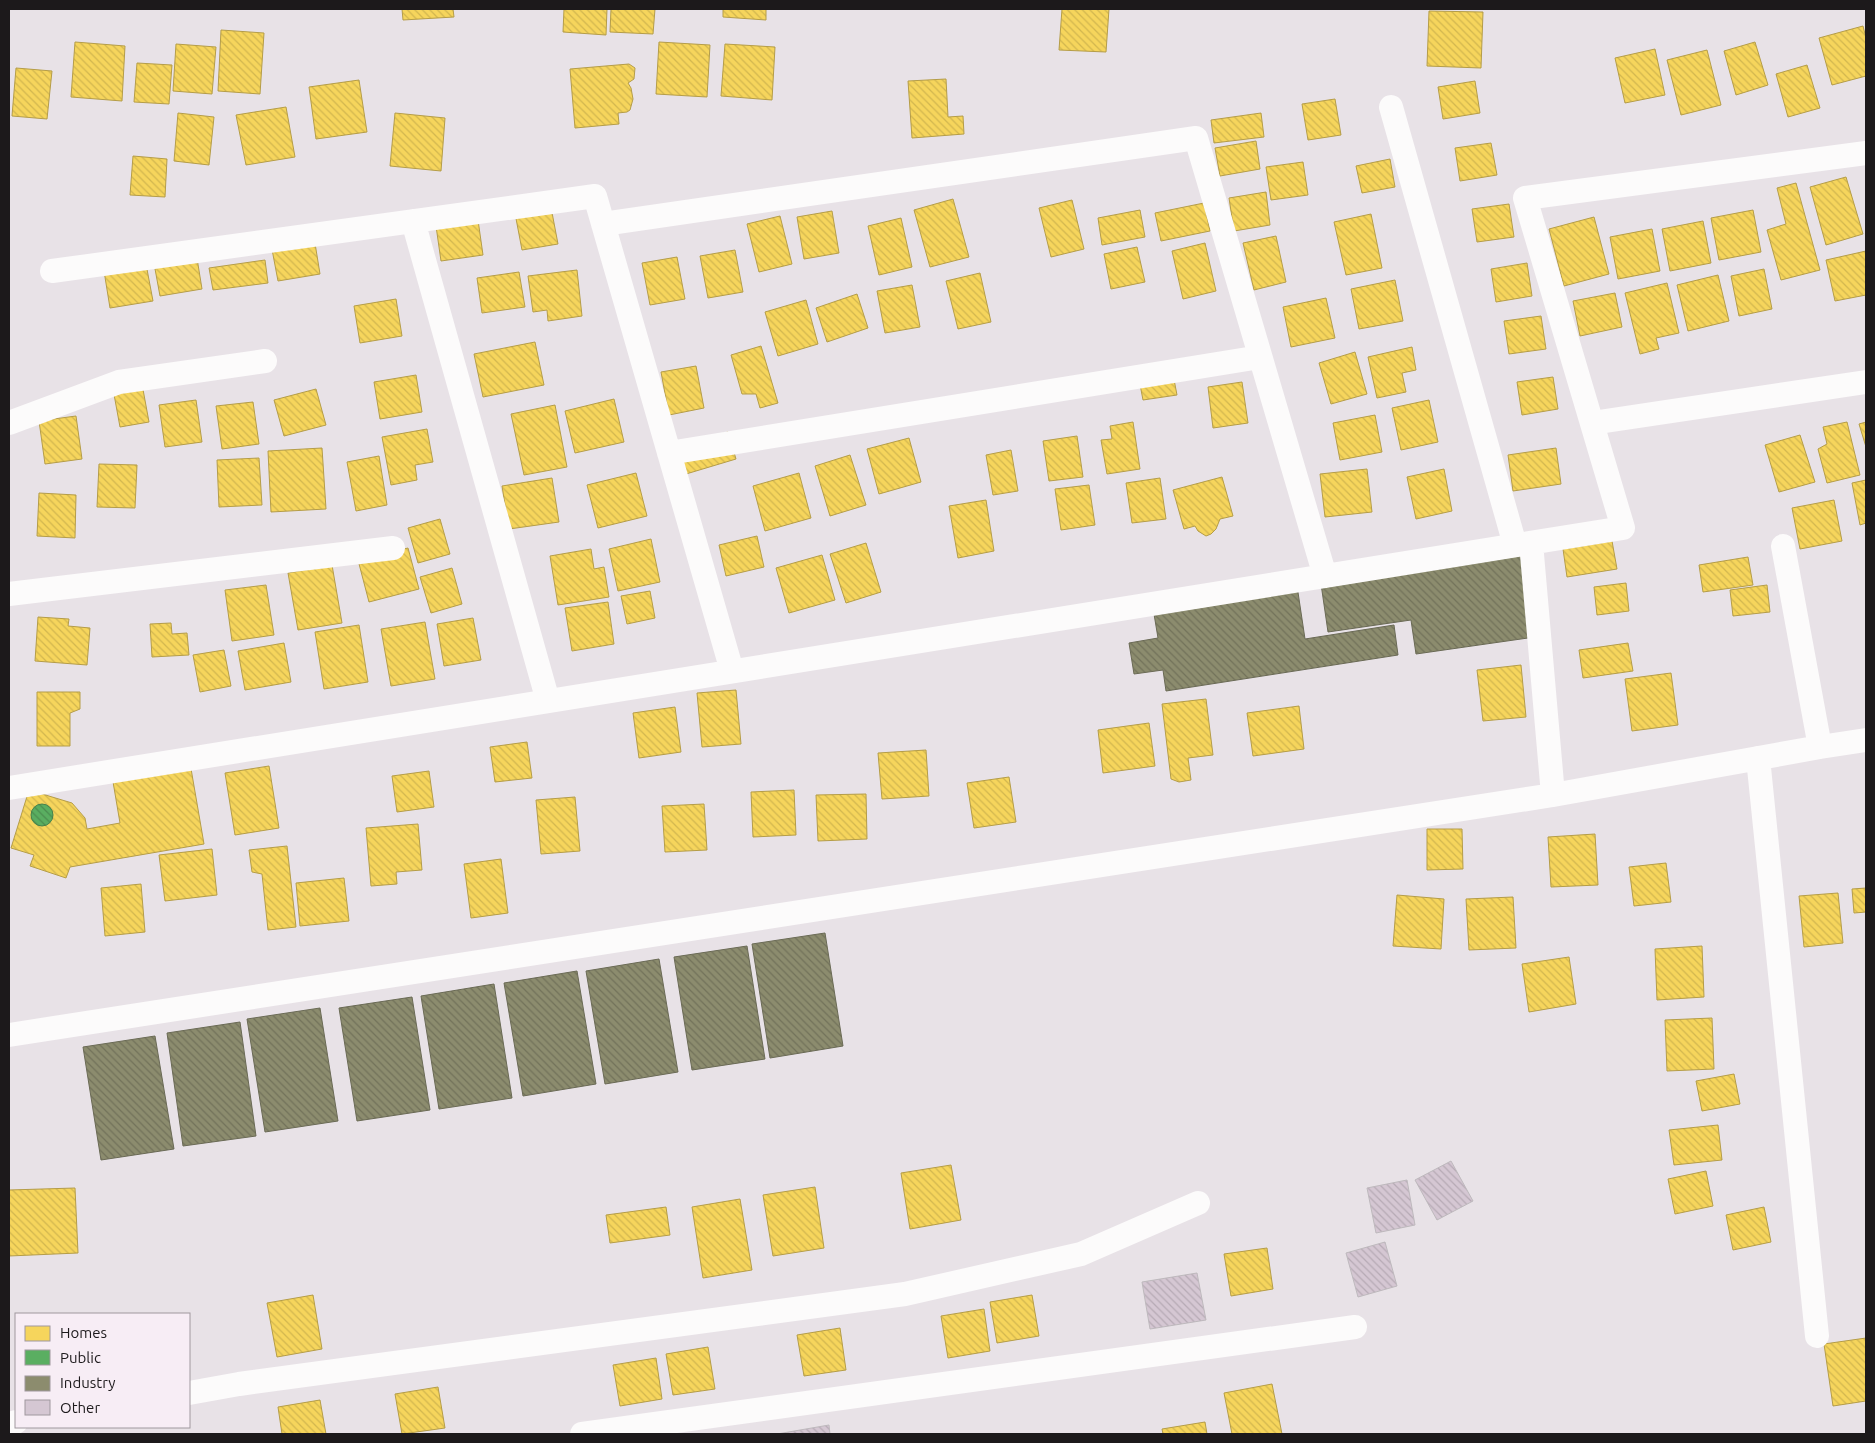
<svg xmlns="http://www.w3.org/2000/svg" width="1875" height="1443" font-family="Ubuntu,sans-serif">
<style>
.homes{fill:url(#homes-back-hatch);stroke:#b59d48}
.public{fill:url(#public-back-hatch);stroke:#47814c}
.industry{fill:url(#industry-back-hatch);stroke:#6a6a55}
.building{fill:url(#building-back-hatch);stroke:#beb9bd}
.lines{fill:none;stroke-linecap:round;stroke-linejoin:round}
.minor{stroke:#fcfbfb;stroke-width:24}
</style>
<defs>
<pattern id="homes-back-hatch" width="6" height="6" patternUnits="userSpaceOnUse" patternTransform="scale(1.25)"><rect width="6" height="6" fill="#f6d55c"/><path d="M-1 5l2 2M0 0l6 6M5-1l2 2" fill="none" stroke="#d2b64f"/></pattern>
<pattern id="public-back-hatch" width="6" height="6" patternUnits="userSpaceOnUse" patternTransform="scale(1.25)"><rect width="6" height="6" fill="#5aae61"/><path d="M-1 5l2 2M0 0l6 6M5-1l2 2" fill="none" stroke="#4a8d4f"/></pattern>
<pattern id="industry-back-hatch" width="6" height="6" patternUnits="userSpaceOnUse" patternTransform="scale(1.25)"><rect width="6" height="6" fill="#8c8c6e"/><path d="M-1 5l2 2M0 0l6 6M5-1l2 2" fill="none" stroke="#72725a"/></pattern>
<pattern id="building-back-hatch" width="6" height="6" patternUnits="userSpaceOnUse" patternTransform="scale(1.25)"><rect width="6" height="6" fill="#d5c7d3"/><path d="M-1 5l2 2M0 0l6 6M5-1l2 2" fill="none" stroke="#b6aab5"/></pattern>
</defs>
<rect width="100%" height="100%" fill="#e8e2e7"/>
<path class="homes" d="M 402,9 L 453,9 L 454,17 L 403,20 Z
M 564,9 L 607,9 L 606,35 L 563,32 Z
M 611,9 L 655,9 L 653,34 L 610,32 Z
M 723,9 L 766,9 L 766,20 L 723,17 Z
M 1062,9 L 1109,9 L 1106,52 L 1059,50 Z
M 1429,11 L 1483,12 L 1481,68 L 1427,66 Z
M 1863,26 L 1866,38 L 1866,76 L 1832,85 L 1819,38 Z
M 221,30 L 264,33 L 260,94 L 218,91 Z
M 75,42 L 125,46 L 122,101 L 71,97 Z
M 659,42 L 710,45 L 707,97 L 656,94 Z
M 1755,42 L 1768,85 L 1736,95 L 1724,51 Z
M 176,44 L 216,47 L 212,94 L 173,91 Z
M 725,44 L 775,47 L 772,100 L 721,96 Z
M 1655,49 L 1665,95 L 1625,103 L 1615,58 Z
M 1707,50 L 1721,105 L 1681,115 L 1667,60 Z
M 137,63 L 172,65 L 169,104 L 134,102 Z
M 629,64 L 635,68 L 634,79 L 628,83 L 631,88 L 633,99 L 630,110 L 627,112 L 618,113 L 619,124 L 575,128 L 570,69 Z
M 1807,65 L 1820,108 L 1788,117 L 1776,74 Z
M 16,68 L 52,71 L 47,119 L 12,116 Z
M 946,79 L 948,117 L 963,116 L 964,134 L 912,138 L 908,81 Z
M 359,80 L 367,132 L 316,139 L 309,87 Z
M 1475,81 L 1480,113 L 1443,119 L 1438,87 Z
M 1335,99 L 1341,135 L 1308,140 L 1302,104 Z
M 286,107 L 295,157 L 246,165 L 236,115 Z
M 178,113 L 214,117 L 209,165 L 174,161 Z
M 395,113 L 445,118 L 441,171 L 390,166 Z
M 1261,113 L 1264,137 L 1214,143 L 1211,120 Z
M 1256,141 L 1260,169 L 1220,176 L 1215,148 Z
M 1491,143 L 1497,175 L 1460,181 L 1455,148 Z
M 133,156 L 167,159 L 165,197 L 130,195 Z
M 1390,159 L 1395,187 L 1362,193 L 1356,166 Z
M 1303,162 L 1308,195 L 1271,200 L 1266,167 Z
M 1846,177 L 1863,234 L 1826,245 L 1810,187 Z
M 1796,183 L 1820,270 L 1781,280 L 1767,230 L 1786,224 L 1777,188 Z
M 1266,192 L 1270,225 L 1234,231 L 1229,198 Z
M 953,199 L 969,257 L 930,267 L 914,210 Z
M 1072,200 L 1084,249 L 1051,257 L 1039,208 Z
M 550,202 L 558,244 L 522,250 L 514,208 Z
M 1204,203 L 1210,231 L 1161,241 L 1155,213 Z
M 1509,204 L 1514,237 L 1477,242 L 1472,209 Z
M 1140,210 L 1145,237 L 1102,245 L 1098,218 Z
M 1753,210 L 1761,252 L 1719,260 L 1711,218 Z
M 832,211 L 839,253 L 804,259 L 797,217 Z
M 1371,214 L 1382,268 L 1346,275 L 1334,222 Z
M 780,216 L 792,264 L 759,272 L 747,224 Z
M 1594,217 L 1609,274 L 1564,286 L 1549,229 Z
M 901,218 L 912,267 L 879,275 L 868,226 Z
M 478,220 L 483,255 L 441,261 L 436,226 Z
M 1703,221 L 1711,263 L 1670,271 L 1662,229 Z
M 1652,229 L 1660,271 L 1618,279 L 1610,237 Z
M 1276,236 L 1286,282 L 1254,290 L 1243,243 Z
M 314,237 L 320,274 L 278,281 L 271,244 Z
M 1205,243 L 1216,291 L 1183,299 L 1172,251 Z
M 1137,247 L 1145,282 L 1111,289 L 1104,254 Z
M 735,250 L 743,292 L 708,298 L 700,256 Z
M 1866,251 L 1866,295 L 1835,301 L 1826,260 Z
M 196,252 L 202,289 L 160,296 L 153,258 Z
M 677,257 L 685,299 L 650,305 L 642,263 Z
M 265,260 L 268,283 L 213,290 L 209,268 Z
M 1527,263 L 1532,296 L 1496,302 L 1491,269 Z
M 146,264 L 153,301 L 110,308 L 104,271 Z
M 1764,269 L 1772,309 L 1739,316 L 1731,276 Z
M 577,270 L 582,316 L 548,321 L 547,310 L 533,312 L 528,276 Z
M 519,272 L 525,307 L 482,313 L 477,278 Z
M 980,273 L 991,322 L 958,329 L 946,281 Z
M 1718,275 L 1729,321 L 1688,331 L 1677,285 Z
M 1395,280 L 1403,321 L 1359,329 L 1351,289 Z
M 1667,283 L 1679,333 L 1656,338 L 1659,349 L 1640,354 L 1625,293 Z
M 912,285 L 920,327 L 885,333 L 877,291 Z
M 1615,293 L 1622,327 L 1580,336 L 1573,301 Z
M 857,294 L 868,328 L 827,342 L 816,308 Z
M 1326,298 L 1335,338 L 1291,347 L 1283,307 Z
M 396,299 L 402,336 L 360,343 L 354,306 Z
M 806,300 L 818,344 L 778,356 L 765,312 Z
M 1541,316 L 1546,349 L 1509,354 L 1504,321 Z
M 535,342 L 544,385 L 483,397 L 474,354 Z
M 761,346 L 778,403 L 760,408 L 756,394 L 742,394 L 731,355 Z
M 1412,347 L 1416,370 L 1402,373 L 1406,392 L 1377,398 L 1368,357 Z
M 1355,352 L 1367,394 L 1331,404 L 1319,363 Z
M 696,366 L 704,408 L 669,415 L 661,372 Z
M 1172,369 L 1177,395 L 1143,400 L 1138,374 Z
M 416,375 L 422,412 L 380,419 L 374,382 Z
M 1553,377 L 1558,409 L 1522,415 L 1517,382 Z
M 1242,382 L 1248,423 L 1213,428 L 1208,387 Z
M 142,384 L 149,422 L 120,427 L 113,389 Z
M 316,389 L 326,425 L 284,436 L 274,400 Z
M 614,399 L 624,442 L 575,453 L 565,411 Z
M 196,400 L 202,442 L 165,447 L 159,405 Z
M 1429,400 L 1438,442 L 1401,450 L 1392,408 Z
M 253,402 L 259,444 L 222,449 L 216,406 Z
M 555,405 L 567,467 L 524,475 L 511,414 Z
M 1375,415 L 1382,452 L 1340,460 L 1333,423 Z
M 76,416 L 82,459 L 45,464 L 39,421 Z
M 1133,422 L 1140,469 L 1107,474 L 1101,440 L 1112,439 L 1110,426 Z
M 1847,422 L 1860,475 L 1827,483 L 1818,449 L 1827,444 L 1823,427 Z
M 1866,422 L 1866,447 L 1859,424 Z
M 427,429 L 433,462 L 415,465 L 417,480 L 391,485 L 382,437 Z
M 728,432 L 736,459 L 686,474 L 678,446 Z
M 1800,435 L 1815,482 L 1779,492 L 1765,445 Z
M 1077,436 L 1083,477 L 1049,481 L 1043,441 Z
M 909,438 L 921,482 L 879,494 L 867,449 Z
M 322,448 L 326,509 L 271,512 L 268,451 Z
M 1556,448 L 1561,484 L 1513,491 L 1508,455 Z
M 1011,450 L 1018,491 L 993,495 L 986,455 Z
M 850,455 L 866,505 L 830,516 L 815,466 Z
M 379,456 L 387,505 L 356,511 L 347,462 Z
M 259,458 L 262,505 L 219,507 L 217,460 Z
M 99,464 L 137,465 L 135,508 L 97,507 Z
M 1367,469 L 1372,512 L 1325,517 L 1320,474 Z
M 1444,469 L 1452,511 L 1416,519 L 1407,477 Z
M 636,473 L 647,516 L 598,528 L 587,485 Z
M 799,473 L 811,518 L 765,531 L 753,486 Z
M 1222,477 L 1233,516 L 1220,519 L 1216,529 L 1211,534 L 1206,536 L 1198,531 L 1195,526 L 1184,529 L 1173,490 Z
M 552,478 L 559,522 L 509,529 L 502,486 Z
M 1160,478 L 1166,519 L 1132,523 L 1126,483 Z
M 1866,480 L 1866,523 L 1860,525 L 1852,483 Z
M 1089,485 L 1095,525 L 1061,530 L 1055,489 Z
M 39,493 L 76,495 L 75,538 L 37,536 Z
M 986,500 L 994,551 L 958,558 L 949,506 Z
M 1834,500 L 1842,541 L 1800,549 L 1792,508 Z
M 440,519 L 450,554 L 418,563 L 408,528 Z
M 757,536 L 764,567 L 726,576 L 719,545 Z
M 651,539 L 660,582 L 618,591 L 609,549 Z
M 1612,541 L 1617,569 L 1567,577 L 1563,549 Z
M 866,543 L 881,592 L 846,603 L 830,554 Z
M 408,548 L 419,589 L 369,602 L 358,560 Z
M 591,549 L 594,569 L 604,567 L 609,597 L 558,605 L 550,556 Z
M 822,555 L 835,600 L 789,613 L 776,568 Z
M 1748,557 L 1753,585 L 1703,592 L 1699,565 Z
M 332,565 L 342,623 L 298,630 L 288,573 Z
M 452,568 L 462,604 L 431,613 L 420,577 Z
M 1626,583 L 1629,611 L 1597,615 L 1594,587 Z
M 266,585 L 274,635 L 232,641 L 225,590 Z
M 1767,585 L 1770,612 L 1733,616 L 1730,590 Z
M 650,591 L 655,618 L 627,624 L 621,596 Z
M 608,602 L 614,644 L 572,651 L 565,608 Z
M 38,617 L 69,619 L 68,626 L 90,628 L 87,665 L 35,661 Z
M 473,618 L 481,660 L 444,666 L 437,624 Z
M 425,622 L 435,679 L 391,686 L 381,629 Z
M 171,623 L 172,634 L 187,633 L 189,655 L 152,657 L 150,624 Z
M 359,625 L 368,682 L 324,689 L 315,632 Z
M 284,643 L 291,682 L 245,690 L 238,651 Z
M 1628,643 L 1633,671 L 1583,678 L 1579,650 Z
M 224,650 L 231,686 L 200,692 L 193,655 Z
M 1521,665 L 1526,717 L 1483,721 L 1477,670 Z
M 1671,673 L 1678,725 L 1632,731 L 1625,679 Z
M 736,690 L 741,744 L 702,747 L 697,693 Z
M 37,692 L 80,692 L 80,709 L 70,713 L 70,746 L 37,746 Z
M 1206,699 L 1213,755 L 1188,758 L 1191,780 L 1179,782 L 1171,779 L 1162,704 Z
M 1299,706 L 1304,749 L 1253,756 L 1247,713 Z
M 675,707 L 681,752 L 639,758 L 633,713 Z
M 1149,723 L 1155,766 L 1103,773 L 1098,730 Z
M 527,742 L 532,778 L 495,782 L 490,747 Z
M 926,750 L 929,796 L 882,799 L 878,753 Z
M 189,757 L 204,844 L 70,867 L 66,878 L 30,866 L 34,855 L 11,848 L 29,790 L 72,803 L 85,818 L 87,829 L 120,823 L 111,770 Z
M 269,766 L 279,828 L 235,835 L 225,773 Z
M 429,771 L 434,807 L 397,812 L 392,776 Z
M 1009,777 L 1016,822 L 974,828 L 967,783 Z
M 794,790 L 796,835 L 753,837 L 751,792 Z
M 866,794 L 867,839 L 818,841 L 816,795 Z
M 575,797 L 580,851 L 541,854 L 536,800 Z
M 704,804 L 707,850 L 665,852 L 662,806 Z
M 418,824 L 422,870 L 396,872 L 397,884 L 371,886 L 366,828 Z
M 1427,829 L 1462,829 L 1463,869 L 1427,870 Z
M 1595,834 L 1598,885 L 1551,887 L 1548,837 Z
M 287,846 L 296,927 L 268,930 L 262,874 L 252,872 L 249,850 Z
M 212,849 L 217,895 L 165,901 L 159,855 Z
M 501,859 L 508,913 L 471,918 L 464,864 Z
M 1666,863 L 1671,902 L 1634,906 L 1629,867 Z
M 344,878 L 349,921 L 300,926 L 296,883 Z
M 141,884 L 145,932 L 105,936 L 101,888 Z
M 1866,888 L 1866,912 L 1854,913 L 1852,889 Z
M 1838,893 L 1843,943 L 1804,947 L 1799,896 Z
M 1397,895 L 1444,899 L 1441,949 L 1393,946 Z
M 1513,897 L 1516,948 L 1469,950 L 1466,899 Z
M 1702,946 L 1704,997 L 1657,1000 L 1655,949 Z
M 1569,957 L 1576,1004 L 1529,1012 L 1522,964 Z
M 1712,1018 L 1714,1069 L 1667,1071 L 1665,1020 Z
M 1734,1074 L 1740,1104 L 1702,1111 L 1696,1081 Z
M 1718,1125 L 1722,1160 L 1674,1165 L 1669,1130 Z
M 951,1165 L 961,1220 L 910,1229 L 901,1173 Z
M 1706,1171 L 1713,1206 L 1675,1214 L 1668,1179 Z
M 815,1187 L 824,1248 L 773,1256 L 763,1195 Z
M 75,1188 L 78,1253 L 9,1256 L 9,1190 Z
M 740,1199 L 752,1270 L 703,1278 L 692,1207 Z
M 666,1207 L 670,1235 L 610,1243 L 606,1215 Z
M 1764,1207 L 1771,1242 L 1733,1250 L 1726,1215 Z
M 1267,1248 L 1273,1289 L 1231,1296 L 1224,1254 Z
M 313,1295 L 322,1349 L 277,1357 L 267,1303 Z
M 1032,1295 L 1039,1336 L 997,1343 L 990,1302 Z
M 984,1309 L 990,1351 L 948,1358 L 941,1316 Z
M 840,1328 L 846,1370 L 804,1376 L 797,1335 Z
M 1866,1338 L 1866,1401 L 1833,1406 L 1824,1344 Z
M 708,1347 L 715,1389 L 673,1395 L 666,1354 Z
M 656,1358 L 662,1399 L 620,1406 L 613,1365 Z
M 1272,1384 L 1282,1434 L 1232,1434 L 1224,1393 Z
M 438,1387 L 445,1428 L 402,1434 L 395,1394 Z
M 320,1400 L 326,1434 L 282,1434 L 278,1407 Z
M 1205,1422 L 1207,1434 L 1163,1434 L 1162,1429 Z"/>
<path class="public" d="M31 815a11 11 0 1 1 22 0a11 11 0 1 1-22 0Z"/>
<path class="industry" d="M 1523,549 L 1535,637 L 1416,654 L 1411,620 L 1328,632 L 1320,577 Z
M 1296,579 L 1305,639 L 1394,625 L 1398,655 L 1166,691 L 1163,670 L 1134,674 L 1129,643 L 1158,638 L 1152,602 Z
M 825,933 L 843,1046 L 770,1058 L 752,944 Z
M 747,946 L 765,1059 L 692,1070 L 674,957 Z
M 659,959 L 678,1072 L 605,1084 L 586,971 Z
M 577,971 L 596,1084 L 523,1096 L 504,983 Z
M 494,984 L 512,1098 L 439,1109 L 421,996 Z
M 412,997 L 430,1110 L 357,1121 L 339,1008 Z
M 320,1008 L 338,1121 L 265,1132 L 247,1019 Z
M 240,1022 L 256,1136 L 183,1146 L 167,1033 Z
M 155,1036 L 174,1149 L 101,1160 L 83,1047 Z"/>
<path class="building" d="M 1451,1161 L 1473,1201 L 1437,1220 L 1415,1180 Z
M 1407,1180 L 1415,1225 L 1376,1233 L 1367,1188 Z
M 1385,1242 L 1397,1286 L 1358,1297 L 1346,1253 Z
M 1197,1273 L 1206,1320 L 1150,1329 L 1142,1282 Z
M 829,1425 L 830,1434 L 777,1434 Z"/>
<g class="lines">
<path class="minor" d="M 1391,107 L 1515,545
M 413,221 L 548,701
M 603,224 L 1196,138 L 1325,576
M 52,271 L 595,196 L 732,671
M 9,423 L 119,382 L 265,361
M 1592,423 L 1866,382
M 669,453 L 1260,357
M 1531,543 L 1553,795
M 1783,546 L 1820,747
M 9,594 L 393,548
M 1758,758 L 1817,1336
M 9,788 L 1623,528 L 1525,198 L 1866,153
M 9,1035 L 1553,795 L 1820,747 L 1866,740
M 189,1393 L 239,1384 L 905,1294 L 1081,1254 L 1198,1203
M 9,1424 L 16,1422
M 582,1434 L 1355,1327"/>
</g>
<rect width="1875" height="1443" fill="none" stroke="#1c191b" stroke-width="20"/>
<rect x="15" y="1313" width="175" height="115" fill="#f7edf5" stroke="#9f989e"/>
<rect x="25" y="1326" width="25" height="15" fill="#f6d55c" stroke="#9f989e"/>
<text x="60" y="1338" font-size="15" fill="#1c191b">Homes</text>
<rect x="25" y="1350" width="25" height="15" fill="#5aae61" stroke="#9f989e"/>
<text x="60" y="1363" font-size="15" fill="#1c191b">Public</text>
<rect x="25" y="1376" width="25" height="15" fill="#8c8c6e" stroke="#9f989e"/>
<text x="60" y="1388" font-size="15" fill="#1c191b">Industry</text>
<rect x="25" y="1400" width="25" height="15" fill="#d5c7d3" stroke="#9f989e"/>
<text x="60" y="1413" font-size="15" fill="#1c191b">Other</text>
</svg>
